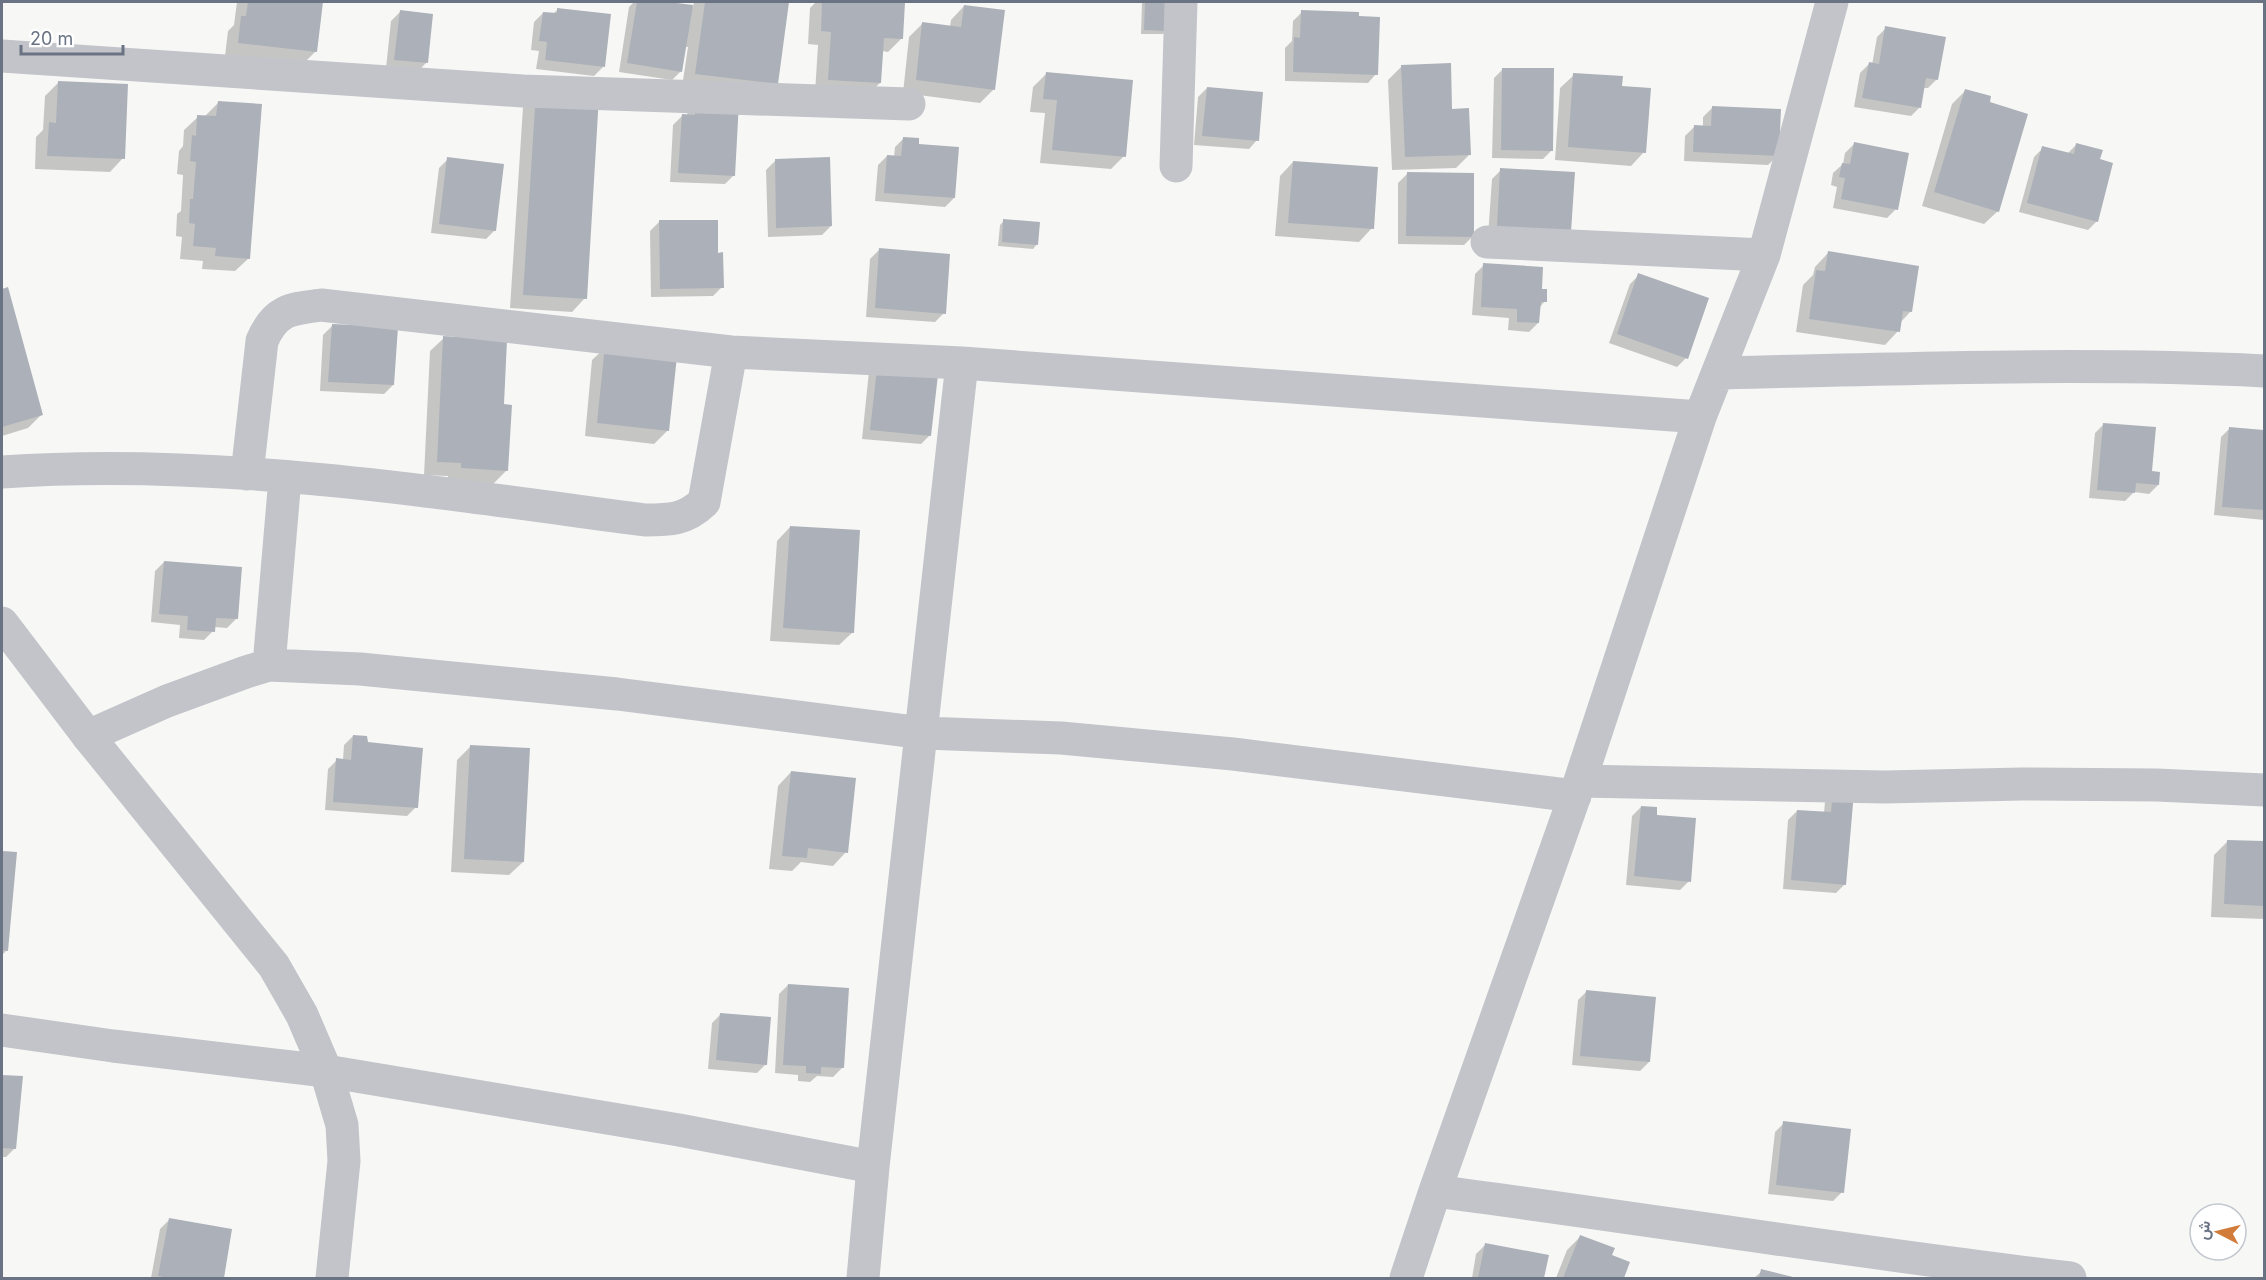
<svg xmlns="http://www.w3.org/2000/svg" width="2266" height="1280" font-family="Inter,Vazirmatn,sans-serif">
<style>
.shadow{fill:#0003}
.building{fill:#acb0b8}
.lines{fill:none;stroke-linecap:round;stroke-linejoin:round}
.minor{stroke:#c2c4c9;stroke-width:33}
.tertiary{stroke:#c2c4c9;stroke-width:33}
</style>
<rect width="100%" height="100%" fill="#f7f8f6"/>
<path class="shadow" d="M 237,2 L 321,2 L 316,51 L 302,65 L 225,56 L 228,31 L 234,25 Z
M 634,2 L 659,2 L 693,7 L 694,2 L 787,2 L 777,83 L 682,87 L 688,47 L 685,47 L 681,71 L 672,80 L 619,72 L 629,7 Z
M 816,2 L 904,2 L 902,38 L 888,52 L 882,51 L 880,83 L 866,96 L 815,93 L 818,45 L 808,44 L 810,8 Z
M 1142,2 L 1168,2 L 1167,30 L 1163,34 L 1141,34 Z
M 964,6 L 994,89 L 980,103 L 903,93 L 909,37 L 923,23 L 950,27 L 951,20 Z
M 558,9 L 603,67 L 594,76 L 536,69 L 539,51 L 531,50 L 534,22 L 543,13 L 553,14 Z
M 400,12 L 426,63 L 417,72 L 386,68 L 391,21 Z
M 1302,12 L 1376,74 L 1368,83 L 1285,81 L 1285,48 L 1292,41 L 1293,21 Z
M 1886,28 L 1937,79 L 1928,88 L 1923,88 L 1920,107 L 1911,116 L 1854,107 L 1860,73 L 1869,64 L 1872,65 L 1877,37 Z
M 1402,66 L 1451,110 L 1470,154 L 1456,168 L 1392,170 L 1388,80 Z
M 1503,69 L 1552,150 L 1543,159 L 1492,158 L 1494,78 Z
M 1046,74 L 1124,156 L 1111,169 L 1040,163 L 1045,113 L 1030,112 L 1033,87 Z
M 1574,75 L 1621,87 L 1644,152 L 1631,166 L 1555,160 L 1560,88 Z
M 58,83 L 123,158 L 110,172 L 35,169 L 36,137 L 43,130 L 45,96 Z
M 1207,88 L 1257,140 L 1249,149 L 1194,145 L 1198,97 Z
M 1966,90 L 1998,211 L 1984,224 L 1922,206 L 1952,104 Z
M 536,94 L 585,298 L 572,312 L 510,308 L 523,107 Z
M 697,101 L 734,175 L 725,184 L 670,182 L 673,125 L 682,116 L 687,116 L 688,110 Z
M 218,103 L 249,258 L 235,271 L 202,269 L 203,261 L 180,259 L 182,237 L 176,236 L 177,214 L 181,211 L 183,175 L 177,174 L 179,151 L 183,146 L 184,130 L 198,117 L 204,117 Z
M 1712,108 L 1777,156 L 1768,165 L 1684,161 L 1685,136 L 1694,127 L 1703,127 L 1703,117 Z
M 904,138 L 917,145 L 954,198 L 945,207 L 875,201 L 878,165 L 887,156 L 894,157 L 895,147 Z
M 1854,144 L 1896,209 L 1887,218 L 1833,208 L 1837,187 L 1831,185 L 1833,173 L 1843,164 L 1845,153 Z
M 2077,144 L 2098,160 L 2097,221 L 2088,230 L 2019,212 L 2034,157 L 2043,148 L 2067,154 Z
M 448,159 L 495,230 L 486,239 L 431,233 L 439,168 Z
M 775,161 L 831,226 L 822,235 L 768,237 L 766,170 Z
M 1293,162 L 1372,228 L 1359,242 L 1275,236 L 1280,176 Z
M 1501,170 L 1573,174 L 1488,236 L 1492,179 Z
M 1407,174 L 1473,236 L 1464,245 L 1398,244 L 1398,183 Z
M 1004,221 L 1037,244 L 1033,249 L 998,246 L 1000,225 Z
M 659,222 L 717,254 L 722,287 L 713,296 L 651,297 L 650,231 Z
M 879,250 L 944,313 L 935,322 L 866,317 L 870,259 Z
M 1828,253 L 1911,311 L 1900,323 L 1898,331 L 1885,345 L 1796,332 L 1803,285 L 1813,275 L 1815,267 Z
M 1484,265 L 1541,290 L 1545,301 L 1539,308 L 1538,323 L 1529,332 L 1508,330 L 1509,318 L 1472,315 L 1475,274 Z
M 1639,275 L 1707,299 L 1686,358 L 1677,367 L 1609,343 L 1630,284 Z
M 7,289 L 41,415 L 28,428 L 2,436 L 2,290 Z
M 332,326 L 393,385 L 384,394 L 320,391 L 323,335 Z
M 444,338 L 502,406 L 507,470 L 493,484 L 448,481 L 448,476 L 424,475 L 430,351 Z
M 606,347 L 668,430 L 654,444 L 585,436 L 592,360 Z
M 878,362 L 930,435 L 921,444 L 862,439 L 869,371 Z
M 2104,424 L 2151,472 L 2158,485 L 2149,494 L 2134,492 L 2125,501 L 2089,498 L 2095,433 Z
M 2230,428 L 2264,431 L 2264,520 L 2214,515 L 2221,437 Z
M 790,527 L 853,632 L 839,645 L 770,641 L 777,541 Z
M 164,562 L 236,619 L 227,628 L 214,627 L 213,631 L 204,640 L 179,638 L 180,625 L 151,622 L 155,571 Z
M 353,736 L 366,743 L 416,807 L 407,816 L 325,810 L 328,769 L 337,760 L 343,760 L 344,745 Z
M 471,746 L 523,862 L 509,875 L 451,872 L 457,760 Z
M 791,772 L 846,852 L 833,866 L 801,862 L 792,871 L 769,869 L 778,786 Z
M 1834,792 L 1845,884 L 1836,893 L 1783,889 L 1788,820 L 1797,811 L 1824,813 L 1825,801 Z
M 1641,807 L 1655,816 L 1689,881 L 1680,890 L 1626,885 L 1632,816 Z
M 2228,841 L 2264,843 L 2264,919 L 2211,917 L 2214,855 Z
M 2,852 L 15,854 L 7,950 L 2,955 Z
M 788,985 L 842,1068 L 833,1077 L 817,1076 L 810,1082 L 798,1081 L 798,1075 L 775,1073 L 779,994 Z
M 1587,991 L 1649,1062 L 1640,1071 L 1572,1065 L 1578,1000 Z
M 721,1014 L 766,1064 L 757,1073 L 708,1069 L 712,1023 Z
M 2,1076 L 21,1078 L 15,1148 L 6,1157 L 2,1157 Z
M 1784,1123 L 1842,1192 L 1833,1201 L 1768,1194 L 1775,1132 Z
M 169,1220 L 230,1231 L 222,1278 L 151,1278 L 160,1229 Z
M 1580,1237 L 1610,1256 L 1629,1263 L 1622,1278 L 1556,1278 L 1567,1250 Z
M 1485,1245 L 1547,1256 L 1543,1278 L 1472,1278 L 1476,1254 Z
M 1762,1271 L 1794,1278 L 1754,1278 Z"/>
<path class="building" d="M 248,2 L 323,2 L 317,52 L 238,43 L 241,16 L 246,16 Z
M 637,2 L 669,2 L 693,5 L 682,72 L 627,63 Z
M 705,2 L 789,2 L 778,84 L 695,74 Z
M 822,2 L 905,2 L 903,39 L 884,38 L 881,83 L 828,80 L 831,32 L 821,31 Z
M 1145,2 L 1169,2 L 1168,31 L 1144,30 Z
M 964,5 L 1005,10 L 995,90 L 916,80 L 922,22 L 961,27 Z
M 557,8 L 611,14 L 605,67 L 545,60 L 547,42 L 539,41 L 543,12 L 557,13 Z
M 400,10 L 433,14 L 428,63 L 394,60 Z
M 1301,10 L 1359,12 L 1359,16 L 1380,17 L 1378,75 L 1293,72 L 1294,37 L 1300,38 Z
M 1885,26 L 1946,37 L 1938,80 L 1926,78 L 1921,108 L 1862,98 L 1869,62 L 1879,64 Z
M 1451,63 L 1452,109 L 1469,108 L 1471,155 L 1405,157 L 1401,65 Z
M 1502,68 L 1554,68 L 1553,151 L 1501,150 Z
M 1046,72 L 1133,80 L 1126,157 L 1052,150 L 1057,100 L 1043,99 Z
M 1573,73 L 1623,76 L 1622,86 L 1651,88 L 1646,153 L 1568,147 Z
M 58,81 L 128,84 L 125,159 L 47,156 L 49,122 L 56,123 Z
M 1207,87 L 1263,92 L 1259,141 L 1202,136 Z
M 1965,89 L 1991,96 L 1990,102 L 2028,114 L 1999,212 L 1934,192 Z
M 536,92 L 599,96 L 587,299 L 523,295 Z
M 696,100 L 739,102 L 735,176 L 678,173 L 682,114 L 695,115 Z
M 218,101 L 262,104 L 250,259 L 215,256 L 216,248 L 193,246 L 195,224 L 189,223 L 190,199 L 193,199 L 196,162 L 190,161 L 192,135 L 196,136 L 197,115 L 216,116 Z
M 1712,106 L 1781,109 L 1779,156 L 1693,152 L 1694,125 L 1711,126 Z
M 903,137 L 919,138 L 919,144 L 959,147 L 955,198 L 884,193 L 887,155 L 901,156 Z
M 1854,142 L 1909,153 L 1898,210 L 1841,199 L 1845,178 L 1839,177 L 1842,163 L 1850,164 Z
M 2076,143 L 2103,150 L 2100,159 L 2113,163 L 2098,222 L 2027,203 L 2042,146 L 2074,154 Z
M 447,157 L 504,164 L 496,231 L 439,224 Z
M 830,157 L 832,226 L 776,228 L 775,159 Z
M 1293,161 L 1378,167 L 1374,229 L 1288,223 Z
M 1500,168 L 1575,172 L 1571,232 L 1497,227 Z
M 1407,172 L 1474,173 L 1474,237 L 1406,236 Z
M 1003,219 L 1040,222 L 1038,245 L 1002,242 Z
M 659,220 L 718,220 L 718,253 L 723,252 L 724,288 L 660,289 Z
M 879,248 L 950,254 L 946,314 L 875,308 Z
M 1828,251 L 1919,266 L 1912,312 L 1903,311 L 1900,332 L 1809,319 L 1816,270 L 1825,271 Z
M 1483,263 L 1543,267 L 1542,289 L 1547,289 L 1547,302 L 1541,302 L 1539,323 L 1517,322 L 1517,309 L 1481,307 Z
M 1638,273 L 1709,298 L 1688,359 L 1617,334 Z
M 8,287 L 43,415 L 2,427 L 2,289 Z
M 332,324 L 398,327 L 394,385 L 328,382 Z
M 443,336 L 507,340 L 504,404 L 512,405 L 508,471 L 461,468 L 461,463 L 437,462 Z
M 605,345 L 678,347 L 669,431 L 597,423 Z
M 878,360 L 939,366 L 931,436 L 870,430 Z
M 2103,423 L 2156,427 L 2152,471 L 2160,472 L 2159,485 L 2136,483 L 2135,493 L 2097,490 Z
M 2229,427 L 2264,430 L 2264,510 L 2222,507 Z
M 790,526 L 860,530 L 854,633 L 783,628 Z
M 164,561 L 242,567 L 238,619 L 216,618 L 215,632 L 187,630 L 188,616 L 159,614 Z
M 353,735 L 367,736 L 368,742 L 423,748 L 418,808 L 333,802 L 336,758 L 351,760 Z
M 470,745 L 530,748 L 524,862 L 464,859 Z
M 791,771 L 856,778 L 848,853 L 808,848 L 807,858 L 782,856 Z
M 1833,790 L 1854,792 L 1846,885 L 1791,880 L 1797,810 L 1831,812 Z
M 1641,806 L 1657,807 L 1657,815 L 1696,818 L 1691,882 L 1634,876 Z
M 2227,840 L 2264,841 L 2264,906 L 2224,904 Z
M 2,851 L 17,852 L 8,951 L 2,950 Z
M 788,984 L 849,988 L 844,1068 L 821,1067 L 821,1074 L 806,1073 L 806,1066 L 783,1065 Z
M 1586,990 L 1656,997 L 1650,1062 L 1580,1056 Z
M 720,1013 L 771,1017 L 767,1065 L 716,1060 Z
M 2,1075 L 23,1076 L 16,1149 L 2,1148 Z
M 1783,1121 L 1851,1129 L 1844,1193 L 1776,1185 Z
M 169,1218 L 232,1229 L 224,1278 L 170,1278 L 158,1276 Z
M 1580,1235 L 1615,1248 L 1612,1255 L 1630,1262 L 1624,1278 L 1563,1278 Z
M 1485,1243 L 1549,1255 L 1544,1278 L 1478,1278 Z
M 1761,1269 L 1797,1278 L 1759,1278 Z"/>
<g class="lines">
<path class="minor" d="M 2,56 L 523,91 L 909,104
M 1176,166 L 1181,2
M 1487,242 L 1764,255
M 1719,373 C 1900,369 2083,362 2264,371
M 2,472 C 217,457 432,492 645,520 C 670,520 685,520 704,502 L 731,352
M 247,474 L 262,341 C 275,310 290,309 321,305 L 731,352 L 962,363 L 1700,417
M 269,665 L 285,478
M 88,736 L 167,701 L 246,672 L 269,665 L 360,669 L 617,694 L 923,733 L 1061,738 L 1233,754 L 1575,796
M 1580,781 L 1885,787 L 2022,784 L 2157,785 L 2264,790
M 2,1030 L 113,1046 L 326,1071 L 679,1130 L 873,1167
M 1435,1191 C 1647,1219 1858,1253 2070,1278
M 863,1278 L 873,1167 L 962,363
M 1406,1278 L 1435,1191 L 1580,781 L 1700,417 L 1764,255 L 1832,2"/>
<path class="tertiary" d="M 2,623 L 88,736 L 274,966 L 302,1015 L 326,1071 L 342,1125 L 344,1161 L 332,1278"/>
</g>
<rect width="2266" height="1280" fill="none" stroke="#6a7384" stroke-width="6"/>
<g transform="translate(2218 1232) rotate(277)"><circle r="28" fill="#ffffff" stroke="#c3c7ce" stroke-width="1.5"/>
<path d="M0-4.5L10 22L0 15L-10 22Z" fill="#d27c3b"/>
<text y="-9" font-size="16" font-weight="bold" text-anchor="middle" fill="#6a7384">ش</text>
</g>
<path d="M21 45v9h102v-9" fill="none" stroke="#6a7384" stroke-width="3"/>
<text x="30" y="45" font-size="18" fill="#6a7384" stroke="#ffffff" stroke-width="4.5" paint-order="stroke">20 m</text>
</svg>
